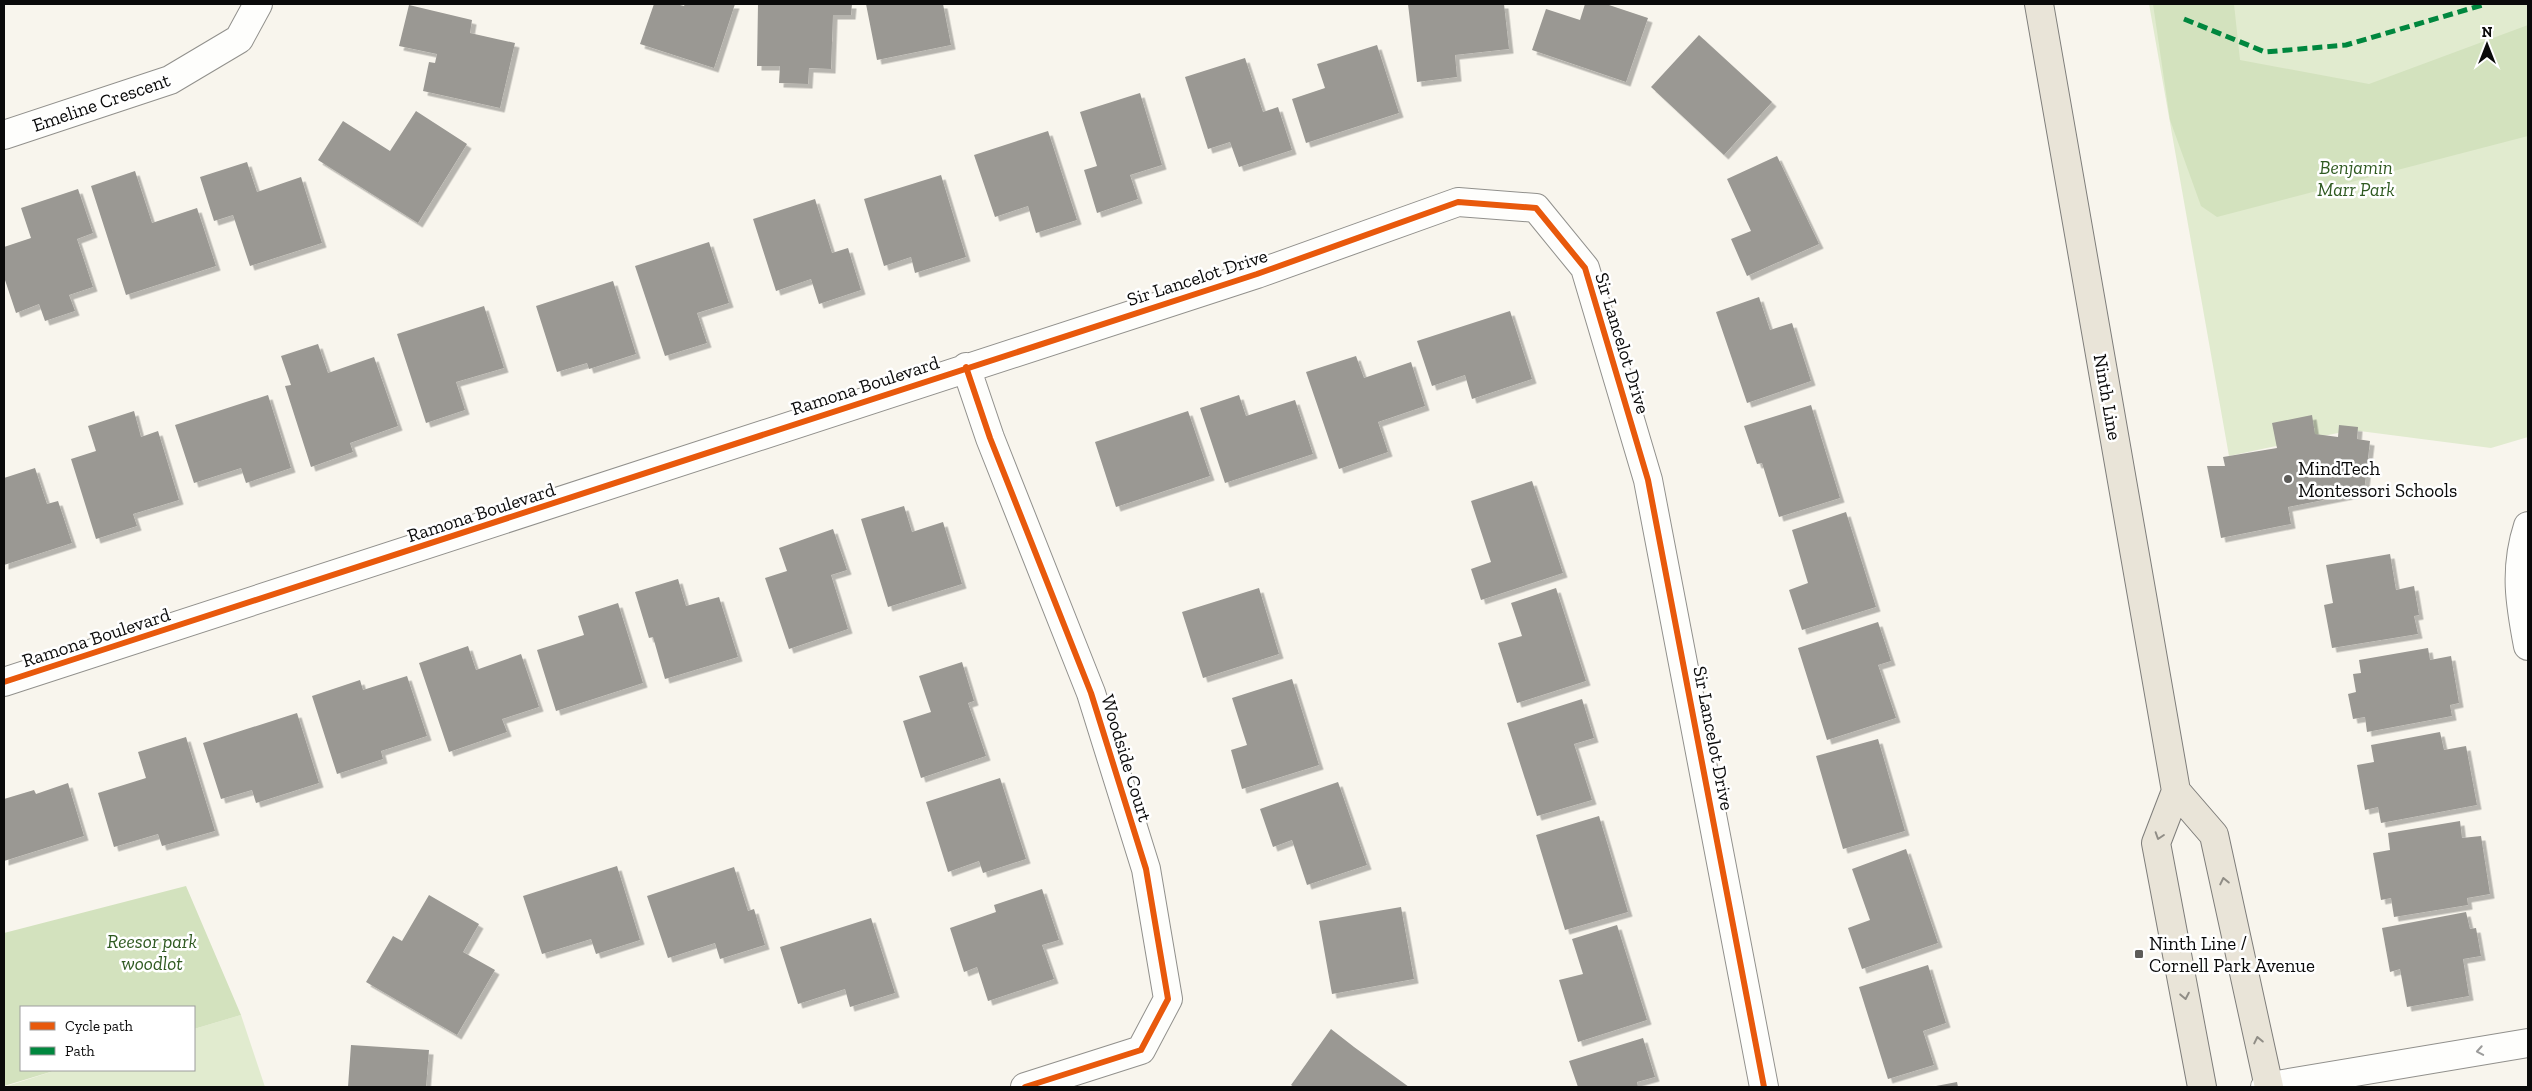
<svg xmlns="http://www.w3.org/2000/svg" width="2532" height="1091" font-family="'Zilla Slab',serif">
<style>
.green{fill:#e1ebcf}
.forest{fill:#d3e2be}
.building{fill:#9a9893;filter:url(#shadow)}
.lines{fill:none;stroke-linecap:round;stroke-linejoin:round}
.minor-casing{stroke:#91908c;stroke-width:30}
.major-casing{stroke:#7e7d7a;stroke-width:30}
.minor{stroke:#fefefc;stroke-width:28}
.major{stroke:#e9e4d8;stroke-width:28}
.quiet{stroke:#00873e;stroke-width:5;stroke-dasharray:10 5;stroke-linecap:butt}
.cycleway-casing{stroke:#fff;stroke-width:9}
.cycleway{stroke:#e8590c;stroke-width:6}
.oneway{stroke:#908d86}
.oneway2{stroke:#9c9c9b}
.poi-dot{fill:#5d5c59;stroke:#fff;stroke-width:2}
.labels{text-anchor:middle;stroke-width:5;stroke-linejoin:round;paint-order:stroke}
.street-label{font-size:19px;fill:#0a0a0a;stroke:#fff}
.park-label{font-size:19px;font-style:italic;fill:#2f5a21;stroke:#fff}
.poi-label{font-size:19px;fill:#0a0a0a;stroke:#fff;text-anchor:start}
</style>
<defs>
<filter id="shadow"><feDropShadow dx="4.5" dy="4.5" stdDeviation="0" flood-color="#0004"/></filter>
</defs>
<rect width="100%" height="100%" fill="#f8f5ed"/>
<path class="green" d="M 2149,4 L 2528,4 L 2528,437 L 2491,448 L 2352,430 L 2229,456 Z
M 241,1015 L 265,1087 L 4,1087 L 57,1070 L 194,1070 L 194,1029 Z"/>
<path class="forest" d="M 2153,4 L 2234,4 L 2240,60 L 2369,84 L 2528,25 L 2528,136 L 2217,217 L 2201,206 L 2170,120 Z
M 186,886 L 241,1015 L 194,1029 L 194,1007 L 21,1007 L 21,1070 L 57,1070 L 4,1086 L 4,933 Z"/>
<path class="building" d="M 654,4 L 676,4 L 684,6 L 685,4 L 735,4 L 714,68 L 640,44 Z
M 758,4 L 852,4 L 851,15 L 833,15 L 831,69 L 809,68 L 808,84 L 779,83 L 780,66 L 757,66 Z
M 866,4 L 943,4 L 951,45 L 877,60 Z
M 1408,4 L 1504,4 L 1509,49 L 1455,55 L 1457,77 L 1417,82 Z
M 1585,4 L 1606,4 L 1648,18 L 1626,82 L 1532,50 L 1546,9 L 1580,20 Z
M 409,5 L 472,20 L 470,33 L 515,43 L 500,108 L 423,91 L 429,62 L 435,63 L 437,54 L 399,46 Z
M 1699,35 L 1772,102 L 1724,155 L 1651,87 Z
M 1377,45 L 1399,113 L 1306,143 L 1292,99 L 1325,88 L 1317,64 Z
M 1245,58 L 1263,112 L 1278,107 L 1292,150 L 1239,167 L 1230,142 L 1208,149 L 1185,77 Z
M 1140,93 L 1162,165 L 1130,175 L 1138,199 L 1097,213 L 1084,170 L 1097,166 L 1080,112 Z
M 416,111 L 467,144 L 418,223 L 318,160 L 343,121 L 390,151 Z
M 1048,131 L 1077,220 L 1036,233 L 1028,206 L 995,217 L 974,155 Z
M 1777,156 L 1819,244 L 1747,276 L 1731,239 L 1751,231 L 1727,179 Z
M 247,162 L 257,192 L 301,177 L 322,243 L 250,266 L 233,215 L 214,221 L 200,177 Z
M 135,171 L 152,223 L 197,208 L 216,266 L 126,295 L 91,186 Z
M 941,175 L 966,257 L 915,273 L 911,257 L 884,266 L 864,199 Z
M 78,189 L 93,233 L 77,239 L 93,287 L 69,295 L 75,311 L 45,321 L 39,304 L 16,313 L 4,277 L 4,247 L 31,238 L 21,208 Z
M 815,199 L 832,253 L 848,248 L 861,290 L 819,304 L 811,279 L 776,291 L 753,219 Z
M 709,242 L 729,303 L 697,313 L 707,343 L 665,356 L 635,266 Z
M 613,281 L 636,354 L 589,369 L 587,363 L 557,372 L 536,306 Z
M 1759,297 L 1770,330 L 1792,323 L 1811,381 L 1747,403 L 1716,312 Z
M 484,306 L 504,368 L 456,382 L 465,410 L 426,423 L 397,334 Z
M 1510,311 L 1532,379 L 1472,399 L 1465,375 L 1432,386 L 1417,341 Z
M 318,344 L 328,373 L 374,357 L 398,426 L 350,443 L 353,452 L 311,467 L 285,386 L 291,385 L 281,356 Z
M 1356,356 L 1364,378 L 1411,362 L 1425,406 L 1378,422 L 1388,452 L 1339,469 L 1306,372 Z
M 268,395 L 291,468 L 246,483 L 241,468 L 194,483 L 175,425 Z
M 1239,395 L 1246,416 L 1295,400 L 1313,454 L 1225,483 L 1200,408 Z
M 1811,405 L 1840,498 L 1779,517 L 1762,463 L 1757,464 L 1744,426 Z
M 134,411 L 141,437 L 158,431 L 179,500 L 133,514 L 137,526 L 96,539 L 71,459 L 96,451 L 88,426 Z
M 1188,411 L 1210,476 L 1116,507 L 1095,442 Z
M 2312,415 L 2315,434 L 2338,437 L 2339,425 L 2358,427 L 2357,439 L 2370,441 L 2364,492 L 2288,507 L 2291,524 L 2221,538 L 2207,466 L 2225,466 L 2223,457 L 2277,448 L 2272,423 Z
M 35,468 L 47,504 L 58,501 L 72,543 L 4,565 L 4,478 Z
M 1532,481 L 1563,573 L 1481,600 L 1471,569 L 1491,562 L 1471,501 Z
M 904,506 L 912,532 L 943,522 L 962,584 L 888,607 L 861,519 Z
M 1846,512 L 1876,607 L 1802,630 L 1789,590 L 1808,583 L 1792,530 Z
M 833,529 L 847,570 L 831,575 L 848,629 L 789,649 L 765,578 L 787,571 L 779,548 Z
M 2390,554 L 2396,590 L 2414,586 L 2419,615 L 2414,616 L 2418,634 L 2332,648 L 2324,605 L 2333,603 L 2326,565 Z
M 678,579 L 686,606 L 719,597 L 738,657 L 665,679 L 653,637 L 649,638 L 635,592 Z
M 1259,588 L 1279,654 L 1203,678 L 1182,612 Z
M 1556,588 L 1586,681 L 1517,703 L 1498,643 L 1522,636 L 1511,603 Z
M 618,603 L 643,683 L 556,711 L 537,650 L 584,635 L 578,616 Z
M 1878,622 L 1891,661 L 1878,665 L 1896,718 L 1827,740 L 1798,648 Z
M 468,646 L 476,670 L 521,654 L 539,707 L 502,719 L 507,732 L 449,752 L 419,663 Z
M 2428,648 L 2430,660 L 2451,656 L 2459,703 L 2450,705 L 2452,716 L 2367,732 L 2365,717 L 2353,719 L 2348,694 L 2356,692 L 2353,674 L 2361,673 L 2359,660 Z
M 962,662 L 974,701 L 968,703 L 986,756 L 921,778 L 903,721 L 931,712 L 919,676 Z
M 407,676 L 427,736 L 381,751 L 383,759 L 337,774 L 312,696 L 360,680 L 363,690 Z
M 1292,679 L 1319,765 L 1242,789 L 1231,750 L 1247,745 L 1232,698 Z
M 1582,699 L 1594,738 L 1574,744 L 1592,800 L 1537,816 L 1507,723 Z
M 297,713 L 319,783 L 256,803 L 252,790 L 221,799 L 203,743 Z
M 2440,732 L 2444,750 L 2466,746 L 2477,805 L 2381,823 L 2378,807 L 2365,810 L 2357,765 L 2374,762 L 2371,745 Z
M 186,737 L 215,831 L 162,846 L 158,834 L 114,847 L 98,793 L 146,778 L 138,752 Z
M 1878,739 L 1905,831 L 1843,849 L 1816,756 Z
M 1000,778 L 1026,859 L 983,873 L 979,861 L 948,872 L 926,802 Z
M 1338,782 L 1367,865 L 1307,885 L 1292,840 L 1273,847 L 1260,809 Z
M 68,783 L 84,836 L 4,861 L 4,799 L 34,790 L 36,794 Z
M 1599,816 L 1628,912 L 1565,930 L 1536,835 Z
M 2460,821 L 2462,838 L 2481,836 L 2490,894 L 2467,898 L 2468,905 L 2394,917 L 2391,898 L 2381,900 L 2373,853 L 2390,850 L 2388,833 Z
M 1906,849 L 1938,943 L 1862,969 L 1848,928 L 1870,920 L 1852,869 Z
M 617,866 L 640,940 L 596,954 L 591,939 L 542,954 L 523,896 Z
M 734,867 L 748,911 L 754,909 L 765,945 L 720,959 L 715,943 L 668,958 L 647,896 Z
M 1042,889 L 1059,940 L 1042,945 L 1054,979 L 988,1001 L 977,967 L 964,972 L 950,928 L 996,912 L 994,905 Z
M 429,895 L 479,924 L 463,952 L 495,970 L 457,1035 L 366,982 L 393,936 L 402,941 Z
M 1401,907 L 1414,979 L 1332,994 L 1319,921 Z
M 2466,912 L 2470,929 L 2476,928 L 2481,956 L 2463,959 L 2469,996 L 2407,1007 L 2400,969 L 2390,972 L 2382,928 Z
M 871,918 L 895,993 L 850,1007 L 845,989 L 798,1004 L 780,947 Z
M 1617,925 L 1647,1020 L 1578,1042 L 1559,980 L 1583,974 L 1572,939 Z
M 1928,965 L 1946,1023 L 1923,1031 L 1934,1065 L 1888,1079 L 1859,987 Z
M 1331,1029 L 1354,1047 L 1409,1087 L 1294,1087 L 1291,1085 Z
M 1643,1038 L 1655,1077 L 1637,1082 L 1638,1087 L 1578,1087 L 1569,1061 Z
M 351,1045 L 429,1050 L 426,1087 L 348,1087 Z
M 1957,1082 L 1958,1087 L 1936,1087 L 1936,1086 Z"/>
<g class="lines">
<g class="minor-casing">
<path id="minor" d="M 4,135 L 170,80 L 239,39 L 258,4
M 966,367 L 990,438 L 1091,693 L 1146,869 L 1168,999 L 1141,1050 L 1025,1087
M 2528,526 C 2514,569 2520,604 2528,646
M 4,682 L 1257,274 L 1458,202 L 1536,208 L 1585,268 L 1648,480 L 1764,1087
M 2265,1087 L 2528,1043"/>
</g>
<g class="major-casing">
<path id="major" d="M 2039,4 L 2176,791 L 2214,835 L 2269,1087
M 2176,791 L 2156,843 L 2202,1087"/>
</g>
<use href="#minor" class="minor"/>
<use href="#major" class="major"/>
<path class="quiet" d="M 2184,19 L 2265,52 L 2346,45 L 2486,4"/>
<g class="cycleway-casing">
<path id="cycleway" d="M 966,367 L 990,438 L 1091,693 L 1146,869 L 1168,999 L 1141,1050 L 1025,1087
M 4,682 L 1257,274 L 1458,202 L 1536,208 L 1585,268 L 1648,480 L 1764,1087"/>
</g>
<use href="#cycleway" class="cycleway"/>
</g>
<defs><path id="oneway-chevron" d="M-2-3.5L2.5 0L-2 3.5" fill="none" stroke-width="1.6" stroke-linecap="round" stroke-linejoin="round" transform="scale(1.25)"/></defs>
<g class="oneway">
<use href="#oneway-chevron" transform="translate(2159 836) rotate(108)"/>
<use href="#oneway-chevron" transform="translate(2224 881) rotate(-102)"/>
<use href="#oneway-chevron" transform="translate(2185 996) rotate(79)"/>
<use href="#oneway-chevron" transform="translate(2258 1040) rotate(-102)"/>
</g>
<use class="oneway2" href="#oneway-chevron" transform="translate(2480 1051) rotate(170)"/>
<g class="poi-dot">
<circle cx="2288" cy="479" r="5"/>
<rect x="2134" y="949" width="10" height="10" rx="2.5"/>
</g>
<g class="labels">
<g class="street-label">
<text transform="translate(101 102) rotate(-19)" y="7">Emeline Crescent</text>
<text transform="translate(1197 277) rotate(-18)" y="7">Sir Lancelot Drive</text>
<text transform="translate(1623 343) rotate(73)" y="7">Sir Lancelot Drive</text>
<text transform="translate(865 385) rotate(-18)" y="7">Ramona Boulevard</text>
<text transform="translate(2108 397) rotate(80)" y="7">Ninth Line</text>
<text transform="translate(481 512) rotate(-18)" y="7">Ramona Boulevard</text>
<text transform="translate(96 637) rotate(-18)" y="7">Ramona Boulevard</text>
<text transform="translate(1714 738) rotate(79)" y="7">Sir Lancelot Drive</text>
<text transform="translate(1127 758) rotate(73)" y="7">Woodside Court</text>
</g>
<g class="park-label">
<text x="2356" y="174">Benjamin<tspan x="2356" dy="22">Marr Park</tspan></text>
<text x="152" y="948">Reesor park<tspan x="152" dy="22">woodlot</tspan></text>
</g>
<g class="poi-label">
<text x="2298" y="475">MindTech<tspan x="2298" dy="22">Montessori Schools</tspan></text>
<text x="2149" y="950">Ninth Line /<tspan x="2149" dy="22">Cornell Park Avenue</tspan></text>
</g>
</g>
<rect width="2532" height="1091" fill="none" stroke="#0a0a0a" stroke-width="10"/>
<rect x="20" y="1006" width="175" height="65" fill="#ffffff" stroke="#9d9d9d"/>
<rect x="30" y="1022" width="25" height="8" fill="#e8590c" stroke="#9d9d9d"/>
<text x="65" y="1031" font-size="15" fill="#0a0a0a">Cycle path</text>
<rect x="30" y="1047" width="25" height="8" fill="#00873e" stroke="#9d9d9d"/>
<text x="65" y="1056" font-size="15" fill="#0a0a0a">Path</text>
<g transform="translate(2487 45)" stroke="#ffffff" stroke-width="4" paint-order="stroke">
<path d="M0-4L9 19L0 12L-9 19Z" fill="#0a0a0a"/>
<text y="-8" font-size="14" font-weight="bold" text-anchor="middle" fill="#0a0a0a">N</text>
</g>
</svg>
